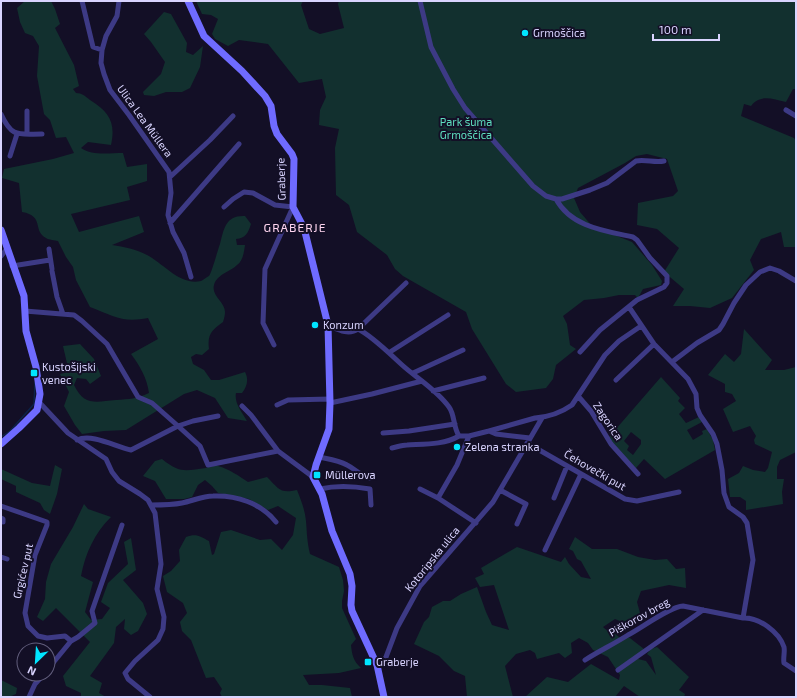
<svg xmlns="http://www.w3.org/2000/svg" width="797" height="698" font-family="'Exo 2',sans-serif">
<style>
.green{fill:#12302f;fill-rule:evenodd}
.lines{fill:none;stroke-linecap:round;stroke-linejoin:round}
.stream{stroke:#0c2248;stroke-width:1.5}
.street{stroke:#3d3a85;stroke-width:5}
.secondary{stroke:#6f6bff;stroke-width:7}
.poi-dot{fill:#00e5ff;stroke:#130f26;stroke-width:1.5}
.labels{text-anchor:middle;stroke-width:4;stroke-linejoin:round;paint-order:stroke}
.poi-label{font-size:11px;fill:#d9d4ff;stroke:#130f26;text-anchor:start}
.street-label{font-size:11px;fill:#d9d4ff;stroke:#130f26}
.park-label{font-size:11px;fill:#5fe0c0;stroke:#130f26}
.neighbourhood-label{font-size:12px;letter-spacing:1px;fill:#ffd6f0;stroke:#130f26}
</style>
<rect width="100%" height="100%" fill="#130f26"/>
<path class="green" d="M 25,1 L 51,1 L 55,9 L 60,24 L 55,28 L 74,65 L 79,86 L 73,89 L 76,93 C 82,93 85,96 90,100 C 109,112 116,122 111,145 L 88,142 L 81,148 C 92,156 109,153 123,153 L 127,167 L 147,164 L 147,181 L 127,187 L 130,200 L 71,214 L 79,232 L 139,216 L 144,232 L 112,245 C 124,247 136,249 147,255 C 163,263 180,286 201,281 C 203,280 207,277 209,276 C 212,272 218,249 220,244 C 224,228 226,215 245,216 L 251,224 C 248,233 246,238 236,239 L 237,245 L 245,245 C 244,252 243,261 237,265 C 230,272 217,274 214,285 C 211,296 225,302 225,312 C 225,315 224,319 223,322 C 212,330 207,334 209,349 L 202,355 L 196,354 L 191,357 L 193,364 L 204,370 L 211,380 L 219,380 L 245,372 C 249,379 247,387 242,393 L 236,393 C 234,403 242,412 247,421 L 228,418 L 215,398 L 197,390 L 184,394 L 126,430 L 104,431 L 82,434 L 75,425 L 64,406 L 69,392 L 60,374 L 69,372 L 63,346 L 80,344 L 94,359 L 101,376 L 90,384 L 86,379 L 77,378 L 74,385 C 84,406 95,402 116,400 C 130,399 136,399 149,393 C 147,378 140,366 131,354 L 158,339 L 148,318 C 122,323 114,316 90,307 L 76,280 L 73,267 L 66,257 L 58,241 C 55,240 49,240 46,238 C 32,230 45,216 22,212 L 19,183 L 2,178 L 4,169 L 53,159 L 74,153 L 66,137 L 56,138 L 50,120 L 44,114 L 37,76 L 39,46 L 33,36 L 25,33 L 20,22 L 17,8 Z
M 196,1 L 303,1 L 301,5 L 309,29 L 320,34 L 344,28 L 338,4 L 339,1 L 796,1 L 796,89 L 793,89 L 786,102 C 772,99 760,94 751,106 L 744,104 L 741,116 L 794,138 L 796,141 L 796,247 L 784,247 L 781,232 L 761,239 L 750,260 L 754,270 L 732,298 L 710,308 L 690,306 L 673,306 L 684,289 L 664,272 L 679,248 L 657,229 L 637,225 L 638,203 L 673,196 L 678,191 L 667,159 L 647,154 L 636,156 L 625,163 L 578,188 L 574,198 L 580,212 L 592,226 L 632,242 L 652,265 L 662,281 L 661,285 L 643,289 L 638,298 L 635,295 L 619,295 L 604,298 L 584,300 L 563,316 L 567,324 L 570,345 L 576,349 L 556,365 L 553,379 L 546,388 L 516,392 L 506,384 L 472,329 L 466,312 L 403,276 L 395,269 L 387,255 L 357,232 L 349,205 L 336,195 L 335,148 L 339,129 L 319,125 L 320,110 L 326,97 L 322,79 L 299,83 L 268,44 L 239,40 L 228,46 L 215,39 L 212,34 L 218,19 L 211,15 L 202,14 Z
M 164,12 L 171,14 L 187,43 L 186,52 L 193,55 L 203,46 L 200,67 L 190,88 L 182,92 L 166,92 L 154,96 L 144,95 L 143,92 L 161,74 L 165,62 L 151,42 L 144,34 Z
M 744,329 L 772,360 L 765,370 L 784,370 L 796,367 L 796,452 L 780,460 L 777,467 L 777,479 L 784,479 L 782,492 L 783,504 L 746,510 L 746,501 L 740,497 L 730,497 L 728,479 L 739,473 L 743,466 L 753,470 L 765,472 L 768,468 L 772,452 L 755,444 L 754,440 L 756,436 L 750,426 L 733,432 L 723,409 L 736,401 L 732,394 L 725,392 L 725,384 L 708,375 L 725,354 L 734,362 L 741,354 Z
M 661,377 L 680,398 L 678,401 L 685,408 L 679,414 L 686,423 L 699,417 L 702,422 L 687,430 L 693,440 L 703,434 L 702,431 L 707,429 L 713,440 L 715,450 L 665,479 L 644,459 L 636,468 L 616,448 L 609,437 ZM 631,432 L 641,440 L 641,444 L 633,455 L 627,450 L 629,446 L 624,441 Z
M 162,459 C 179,473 185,471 206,468 C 209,467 214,465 218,466 C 229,469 239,476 248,482 L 267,477 C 279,489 280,494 297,490 C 301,500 305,510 306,521 C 307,534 307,541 310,554 L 339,567 L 343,580 L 344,591 L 342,601 L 342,608 L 356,639 L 351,645 C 352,654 353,661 361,668 L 339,673 L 303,675 L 309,685 L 322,685 L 350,688 L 352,697 L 222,697 L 220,693 L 222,689 L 214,677 L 206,678 L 191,640 L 182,631 L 180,622 L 187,613 L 183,603 L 167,592 L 163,576 L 171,571 L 180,561 L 179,550 L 186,537 C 196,533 200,536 209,541 L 212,555 L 214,554 L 221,532 L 231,530 L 260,540 L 271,539 L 282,550 L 293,535 L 296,518 L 278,506 L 268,510 L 249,499 L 218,493 L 212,486 L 205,480 L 198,485 L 192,497 L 184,499 L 166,499 L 155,481 L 143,476 L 155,461 Z
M 55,465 L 62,469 L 57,494 L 50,514 L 44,510 L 40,503 L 16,492 L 16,486 L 1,479 L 1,469 L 32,483 L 50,486 Z
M 84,504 L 88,509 L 111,517 C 95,532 85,554 81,576 L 93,582 L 85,612 L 91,620 L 102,619 L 110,608 L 101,602 L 108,583 L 128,564 L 124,542 L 131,538 L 136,570 L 123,580 L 143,603 L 147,614 L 138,631 L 131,635 L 124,629 L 125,619 L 116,627 L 114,643 L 90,676 L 102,683 L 99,693 L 106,697 L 81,697 L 81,693 L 66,686 L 63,676 L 90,642 L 56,608 L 43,621 L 37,617 L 45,599 L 46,582 L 51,564 L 73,527 Z
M 575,537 L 592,549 L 617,549 L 638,557 L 655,560 L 667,559 L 676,569 L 685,568 L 686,588 L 669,585 L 641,591 L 637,602 L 640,613 L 637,620 L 630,625 L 615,619 L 603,627 C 609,633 614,631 621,639 L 626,635 L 644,649 L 638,659 L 646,661 L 656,675 L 651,657 L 647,654 L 651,649 L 657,647 L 689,677 L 679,690 L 685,694 L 684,697 L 640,697 L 624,686 L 615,697 L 566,697 L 564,696 L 563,697 L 525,697 L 547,677 L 568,682 L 591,664 L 619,680 L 620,675 L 608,657 L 593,650 L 588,643 L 579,638 L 571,643 L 572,653 L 565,658 L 559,653 L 537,659 L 535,653 L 530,650 L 516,654 L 505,666 L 513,697 L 467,697 L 465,676 L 454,671 L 439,656 L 414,644 L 424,622 L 429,617 L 432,607 L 443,601 L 450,601 L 461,594 L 477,587 L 486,612 L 492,625 L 509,630 L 494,585 L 480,587 L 475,578 L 484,574 L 481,568 L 517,547 L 561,562 L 565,557 L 569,564 L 581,577 L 591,579 L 581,561 L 577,559 L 573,551 L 569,549 Z
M 1,680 L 17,688 L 16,694 L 9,697 L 1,697 Z"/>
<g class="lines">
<path class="stream" d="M 1,437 L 10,431 L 34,404 L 35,383"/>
<path class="street" d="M 82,1 L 93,47 L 102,50
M 119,1 L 117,16 L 106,36 L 102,50 L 101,63 L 104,74 L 110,90 L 129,115 L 169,172 L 171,193 L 168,215 L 173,232 L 184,253 L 191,277
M 420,1 L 431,47 L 453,89 L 465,108 L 533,186 L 546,196 L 556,199 L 562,199 L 590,190 L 607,183 L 636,161 C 645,159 655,163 664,161
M 786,110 L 796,116
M 27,111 L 27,134
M 1,114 C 12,138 18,134 42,134
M 10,156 L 17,134
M 170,177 L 210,140 L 233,116
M 556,199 C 571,227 605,231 633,237 L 637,240 L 650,258 L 667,276 L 667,283 L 664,287 L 637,300 L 600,330 L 580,352
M 224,207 L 233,199 L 244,192 L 253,193 L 275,205 L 293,207 L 265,269 L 263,323 L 274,345
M 170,223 L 239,144
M 49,249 L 52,269
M 1,256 L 7,249
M 12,266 L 50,260
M 52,271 L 57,297 L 63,314
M 629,307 L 654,344 L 688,379 L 696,394 L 697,408 L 700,415 L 713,434 L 717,444 L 722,470 L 724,493 L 729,507 L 743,517 L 747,523 L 753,560 L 743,618
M 25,311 L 74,315 L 82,321 L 107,344 L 138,397 L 152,403 L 178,426 L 193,421 L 218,416
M 328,325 C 337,329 348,336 358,329 C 372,336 389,353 401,364 C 416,378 436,389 449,407 C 455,415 453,427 459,436 L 469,436 L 489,431 L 496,434 L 530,438
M 358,329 L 406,283
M 390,352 L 448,315
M 672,362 L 697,343 L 719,330 L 723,324 L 734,303 L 746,285 L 760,272 L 770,268 L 779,271 L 796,281
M 413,373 L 463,350
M 616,380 L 654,344
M 433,391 L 484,378
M 578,396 L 591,411 L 611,444 L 638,474
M 39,402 L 68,433 L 106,459 L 112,472 L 119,481 L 140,494 L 148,500 L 155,513 L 161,564 L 157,589 L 164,617 L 163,629 L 158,640 L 135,661 L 125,673 L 128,679 L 150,697
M 330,403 L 372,394 L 422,381
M 277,405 L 288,400 L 330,399
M 242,406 L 251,415 L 278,451 L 313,477
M 489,431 L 535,418 C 548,417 562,412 572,405 L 605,355 L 619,341 L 641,326
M 383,433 L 409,431 L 455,424
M 77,440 C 92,433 116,447 131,450 L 178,426 L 200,446 L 208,465 L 278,451
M 527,443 L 625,499 L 637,501 L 679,492
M 392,448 C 397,447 402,445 407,445 C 424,444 444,445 459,436
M 319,457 C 328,459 338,460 347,465 C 355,469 361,476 370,478
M 320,489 C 337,485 353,486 370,489 L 371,505
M 420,489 L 438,498 L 476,523
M 500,490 L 526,504 L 517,524
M 438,498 L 457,465 L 469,436
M 554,498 L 567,466
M 151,505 C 162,505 172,505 182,503 C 192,501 203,496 213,496 C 236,495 261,503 276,522
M 1,506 L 47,522 L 47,525 L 35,555 L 25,613 L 28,626 L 38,636 L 47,638 L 65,636 L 71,641
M 1,518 L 3,519 L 3,522
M 545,550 L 581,474
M 1,557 L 7,559
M 585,660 C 599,651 614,644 628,635 C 640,629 671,606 683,606 L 743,618 C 759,617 779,632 784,647 C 785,652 783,658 784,663 L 796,671
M 377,665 L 382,662 L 386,657 L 397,628 L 420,586 L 493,502 L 542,418
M 48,669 L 71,641 L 78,637 L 95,623 L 92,611 L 122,525
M 618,670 L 703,610
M 29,697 L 35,684 L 44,674"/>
<path class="secondary" d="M 188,1 L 204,36 L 242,71 L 265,96 L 271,106 L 274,126 L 277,134 L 292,154 L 294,159 L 293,207 L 304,228 L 328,325 L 330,403 L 329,429 L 316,465 L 313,477 L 322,494 L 332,531 L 350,574 L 352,586 L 351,605 L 352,611 L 377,665 L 384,697
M 1,230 L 24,296 L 26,331 L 36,367 L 40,394 L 37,410 L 19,428 L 1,444"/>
</g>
<g class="poi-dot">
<circle cx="525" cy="33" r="4"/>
<circle cx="315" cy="325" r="4"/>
<rect x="30" y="369" width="8" height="8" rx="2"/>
<circle cx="457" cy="447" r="4"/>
<rect x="313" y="471" width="8" height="8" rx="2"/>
<rect x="364" y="658" width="8" height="8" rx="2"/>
</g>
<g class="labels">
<g class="poi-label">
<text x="533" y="37">Grmoščica</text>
<text x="323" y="329">Konzum</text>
<text x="42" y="371">Kustošijski<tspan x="42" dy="13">venec</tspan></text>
<text x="465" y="451">Zelena stranka</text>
<text x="325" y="479">Müllerova</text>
<text x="376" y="666">Graberje</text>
</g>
<g class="street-label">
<text transform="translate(145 121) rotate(54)" y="4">Ulica Lea Müllera</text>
<text transform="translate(281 179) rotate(-92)" y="4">Graberje</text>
<text transform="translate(608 421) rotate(56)" y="4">Zagorica</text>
<text transform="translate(595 470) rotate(30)" y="4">Čehovečki put</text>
<text transform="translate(432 559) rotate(-51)" y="4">Kotoripska ulica</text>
<text transform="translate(23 571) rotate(-77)" y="4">Grgićev put</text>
<text transform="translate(639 617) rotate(-29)" y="4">Piškorov breg</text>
</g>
<g class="park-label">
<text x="466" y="126">Park šuma<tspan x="466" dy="13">Grmoščica</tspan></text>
</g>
<g class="neighbourhood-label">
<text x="295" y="232">GRABERJE</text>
</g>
</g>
<rect width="797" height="698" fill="none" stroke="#d9d4ff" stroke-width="4"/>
<g transform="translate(36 662) rotate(205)"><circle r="19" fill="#130f26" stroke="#625e7d"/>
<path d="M0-3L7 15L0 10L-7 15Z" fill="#00e5ff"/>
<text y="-6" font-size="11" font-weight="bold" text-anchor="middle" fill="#d9d4ff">N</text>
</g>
<path d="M653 34v6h66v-6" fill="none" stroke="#d9d4ff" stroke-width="2"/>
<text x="659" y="34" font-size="12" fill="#d9d4ff" stroke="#130f26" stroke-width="3" paint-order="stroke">100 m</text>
</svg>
